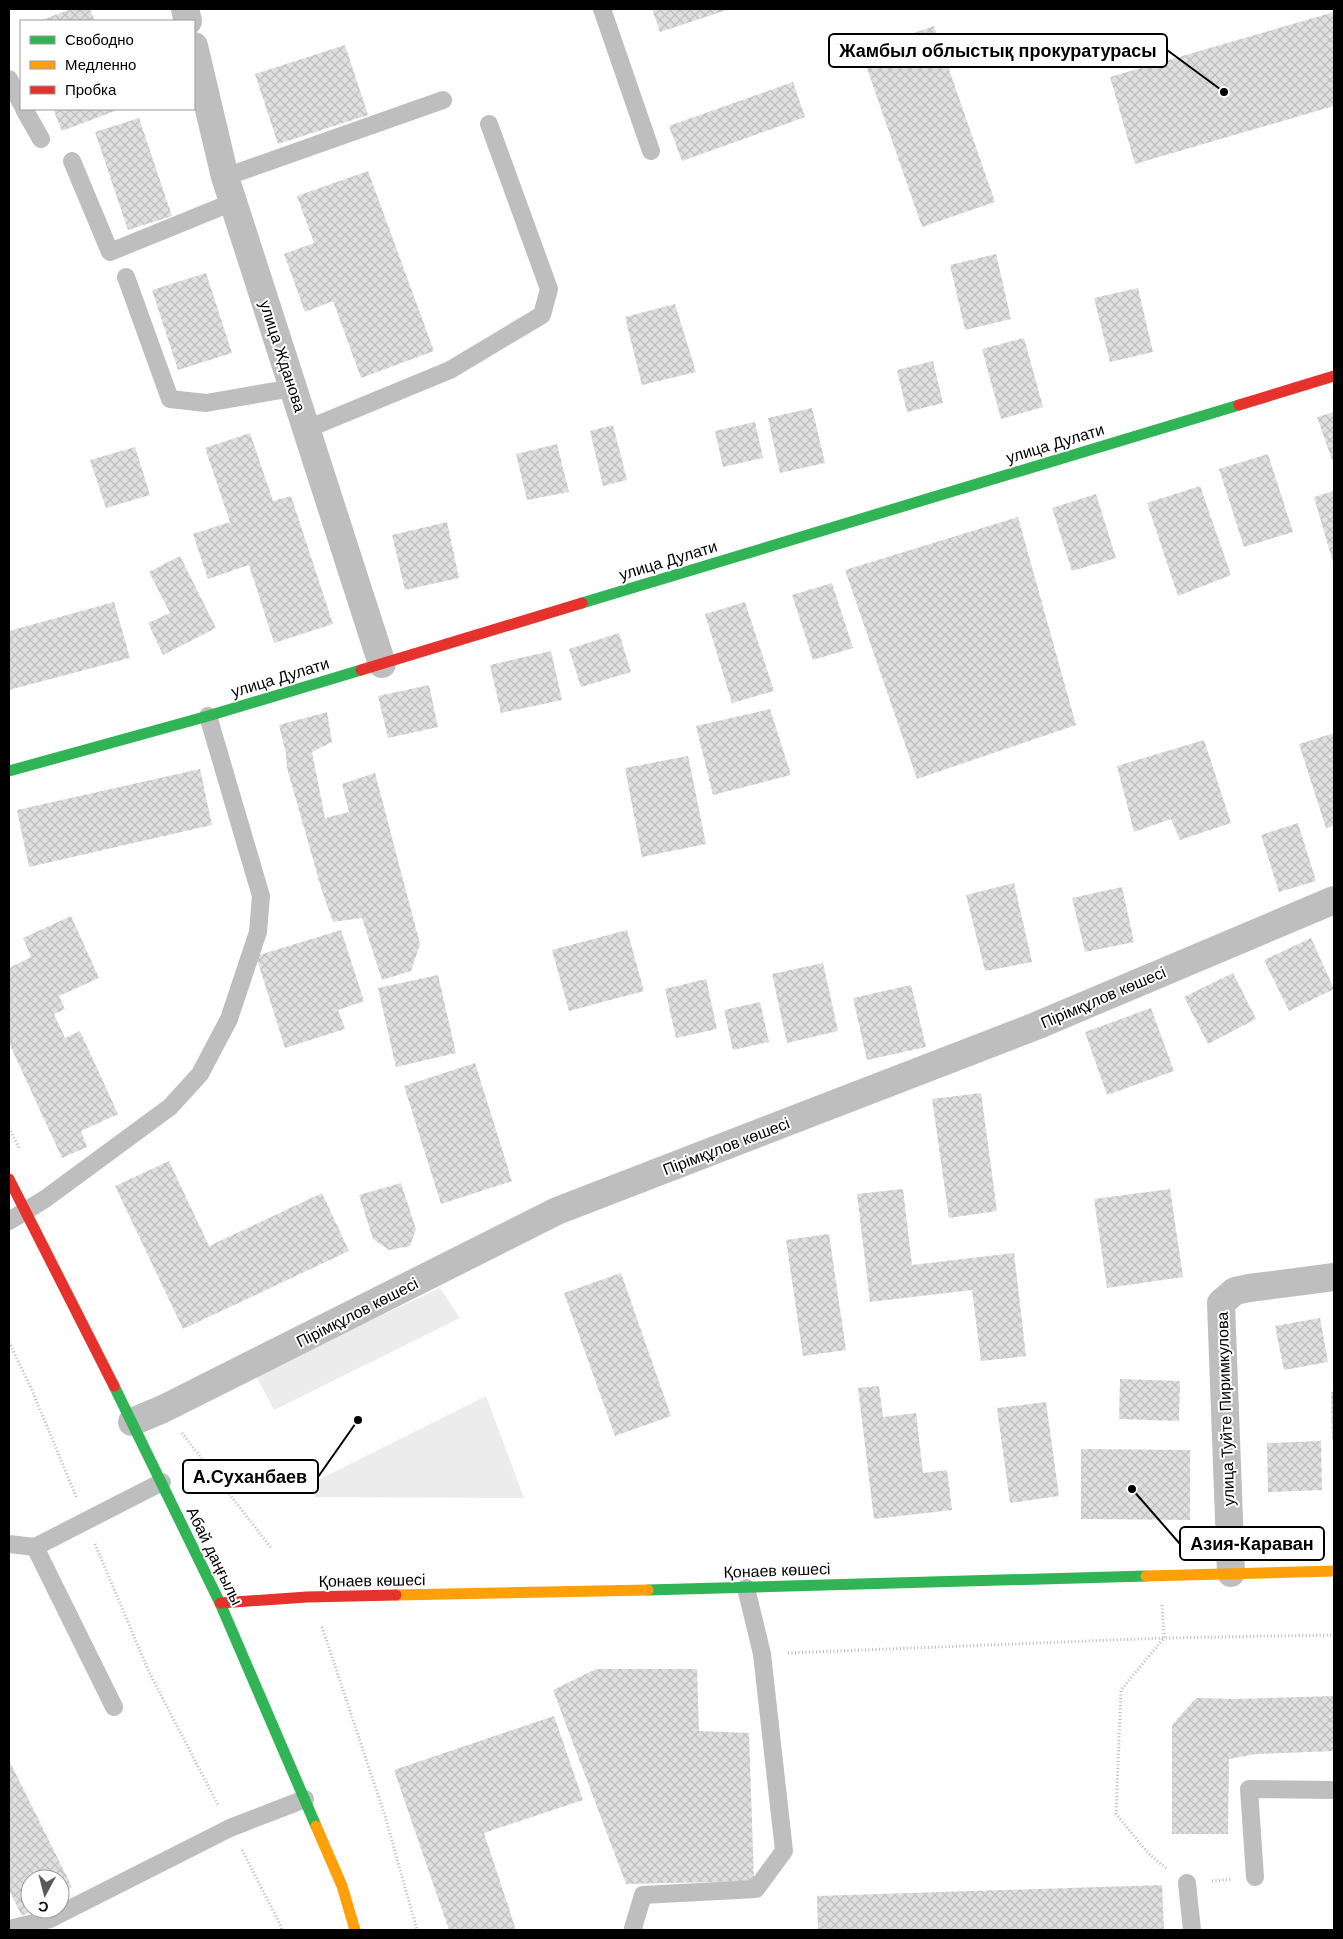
<svg xmlns="http://www.w3.org/2000/svg" width="1343" height="1939" font-family="Helvetica,sans-serif">
<style>
.grass{fill:#ececec}
.building{fill:url(#building-cross-hatch)}
.lines{fill:none;stroke-linecap:round;stroke-linejoin:round}
.path{stroke:#b9b9b9;stroke-width:3;stroke-dasharray:1 2.5;stroke-linecap:butt}
.lane{stroke:#bebebe;stroke-width:18}
.street{stroke:#bebebe;stroke-width:28}
.fast{stroke:#30b455;stroke-width:11}
.slow{stroke:#ff9f0a;stroke-width:11}
.jam{stroke:#e5322d;stroke-width:11}
.labels{text-anchor:middle;stroke-width:4;stroke-linejoin:round;paint-order:stroke}
.street-label{font-size:16px;fill:#000;stroke:#fff}
.leader{fill:none;stroke:#000;stroke-width:2}
.callout-dot{fill:#000;stroke:#fff;stroke-width:2}
.callout{fill:#fff;stroke:#000;stroke-width:2}
.callout-label{font-size:18px;text-anchor:middle;font-weight:bold;fill:#000}
</style>
<defs>
<pattern id="building-cross-hatch" width="8" height="8" patternUnits="userSpaceOnUse" patternTransform="scale(1.25)"><rect width="8" height="8" fill="#dfdfdf"/><path d="M0 0l8 8M0 8l8-8" fill="none" stroke="#bebebe"/></pattern>
</defs>
<rect width="100%" height="100%" fill="#fff"/>
<path class="grass" d="M 440,1288 L 460,1318 L 274,1410 L 255,1374 Z
M 486,1396 L 524,1498 L 315,1497 L 310,1484 Z"/>
<path class="building" d="M 71,9 L 90,9 L 95,21 L 39,21 Z
M 652,9 L 730,9 L 660,32 Z
M 1334,12 L 1334,106 L 1135,164 L 1110,77 Z
M 934,26 L 995,202 L 922,227 L 861,51 Z
M 345,45 L 368,115 L 278,144 L 255,74 Z
M 793,82 L 805,117 L 682,161 L 669,126 Z
M 53,109 L 120,109 L 62,131 Z
M 139,118 L 172,216 L 128,230 L 95,132 Z
M 368,171 L 434,351 L 361,378 L 333,301 L 305,312 L 284,254 L 314,243 L 297,196 Z
M 996,254 L 1011,319 L 965,330 L 950,265 Z
M 206,273 L 232,353 L 178,370 L 152,290 Z
M 1138,288 L 1153,352 L 1110,362 L 1094,298 Z
M 675,304 L 696,372 L 642,385 L 625,317 Z
M 1024,338 L 1043,407 L 1001,419 L 982,349 Z
M 933,361 L 943,403 L 907,412 L 897,370 Z
M 812,408 L 825,463 L 780,473 L 768,418 Z
M 1334,412 L 1334,459 L 1332,460 L 1317,417 Z
M 755,422 L 763,458 L 723,467 L 715,431 Z
M 613,425 L 627,480 L 603,486 L 590,431 Z
M 250,433 L 273,501 L 291,496 L 333,624 L 274,643 L 249,565 L 208,579 L 193,534 L 230,522 L 205,448 Z
M 557,444 L 569,492 L 527,500 L 516,454 Z
M 135,447 L 150,495 L 106,508 L 90,460 Z
M 1268,454 L 1293,532 L 1244,547 L 1219,469 Z
M 1200,486 L 1231,575 L 1178,596 L 1147,503 Z
M 1334,491 L 1334,566 L 1314,497 Z
M 1096,494 L 1116,558 L 1072,571 L 1052,508 Z
M 1018,517 L 1076,725 L 917,779 L 845,570 Z
M 447,522 L 459,578 L 405,590 L 392,535 Z
M 180,556 L 216,628 L 163,655 L 148,623 L 170,613 L 149,572 Z
M 832,583 L 853,648 L 813,660 L 792,595 Z
M 114,602 L 130,658 L 9,690 L 9,631 Z
M 745,602 L 774,691 L 732,703 L 705,614 Z
M 619,633 L 631,672 L 581,687 L 569,649 Z
M 551,651 L 562,700 L 501,713 L 490,665 Z
M 429,685 L 438,727 L 388,738 L 378,696 Z
M 770,709 L 791,775 L 713,795 L 696,726 Z
M 327,712 L 332,742 L 312,752 L 325,818 L 349,812 L 342,784 L 375,773 L 420,944 L 411,971 L 382,980 L 362,918 L 333,922 L 322,891 L 287,768 L 286,754 L 279,725 Z
M 1334,733 L 1334,826 L 1326,828 L 1299,744 Z
M 1204,740 L 1231,823 L 1180,840 L 1171,819 L 1134,832 L 1117,766 Z
M 688,756 L 706,844 L 642,857 L 625,768 Z
M 200,769 L 212,825 L 29,867 L 17,810 Z
M 1298,823 L 1316,881 L 1279,892 L 1261,835 Z
M 1014,883 L 1032,962 L 985,971 L 966,895 Z
M 1122,887 L 1134,942 L 1085,952 L 1072,898 Z
M 71,916 L 99,978 L 59,996 L 65,1009 L 54,1014 L 65,1038 L 80,1031 L 118,1114 L 81,1131 L 87,1147 L 62,1158 L 9,1043 L 9,968 L 31,957 L 23,938 Z
M 341,930 L 364,1001 L 338,1010 L 345,1029 L 285,1048 L 256,956 Z
M 627,930 L 644,991 L 569,1011 L 552,950 Z
M 1311,938 L 1334,989 L 1289,1011 L 1264,960 Z
M 823,963 L 838,1031 L 787,1043 L 772,974 Z
M 1233,973 L 1256,1019 L 1208,1044 L 1184,997 Z
M 438,975 L 456,1053 L 396,1067 L 378,988 Z
M 706,979 L 717,1029 L 676,1038 L 665,989 Z
M 911,985 L 926,1047 L 867,1060 L 853,998 Z
M 760,1002 L 769,1042 L 733,1050 L 724,1010 Z
M 1151,1008 L 1174,1071 L 1107,1095 L 1085,1032 Z
M 475,1063 L 512,1181 L 441,1204 L 404,1086 Z
M 981,1093 L 997,1211 L 949,1218 L 932,1099 Z
M 169,1161 L 209,1246 L 322,1193 L 349,1251 L 183,1329 L 115,1186 Z
M 401,1183 L 416,1229 L 410,1246 L 389,1250 L 373,1239 L 359,1195 Z
M 903,1189 L 912,1265 L 1014,1253 L 1026,1356 L 981,1361 L 972,1290 L 870,1302 L 857,1194 Z
M 1170,1189 L 1183,1277 L 1107,1288 L 1094,1199 Z
M 829,1234 L 846,1350 L 803,1356 L 786,1240 Z
M 621,1273 L 671,1416 L 615,1436 L 564,1293 Z
M 1320,1318 L 1328,1362 L 1284,1370 L 1275,1326 Z
M 1120,1379 L 1180,1381 L 1179,1421 L 1119,1419 Z
M 879,1386 L 883,1417 L 916,1413 L 923,1473 L 947,1470 L 952,1510 L 874,1519 L 858,1388 Z
M 1334,1391 L 1334,1440 L 1332,1440 L 1331,1392 Z
M 1046,1402 L 1059,1496 L 1010,1503 L 997,1408 Z
M 1321,1441 L 1322,1490 L 1268,1492 L 1267,1443 Z
M 1081,1449 L 1190,1450 L 1190,1520 L 1081,1519 Z
M 596,1669 L 697,1669 L 699,1731 L 749,1733 L 754,1881 L 626,1884 L 553,1690 Z
M 1334,1696 L 1334,1751 L 1256,1754 L 1229,1759 L 1228,1834 L 1172,1834 L 1172,1725 L 1196,1698 L 1235,1699 Z
M 554,1716 L 583,1800 L 484,1833 L 516,1930 L 449,1930 L 394,1770 Z
M 9,1760 L 72,1887 L 60,1894 L 60,1879 L 30,1879 L 30,1909 L 34,1909 L 22,1916 L 9,1890 Z
M 1162,1885 L 1164,1930 L 818,1930 L 817,1896 Z"/>
<g class="lines">
<path class="path" d="M 9,1128 L 20,1150
M 9,1342 L 32,1390 L 77,1499
M 182,1433 L 272,1549
M 95,1544 L 149,1672 L 218,1805
M 1162,1605 L 1164,1638 L 1121,1690 L 1116,1814 L 1149,1854 L 1166,1868
M 322,1627 L 385,1816 L 417,1930
M 788,1653 L 1164,1638 L 1334,1635
M 242,1850 L 280,1924 L 282,1930
M 1212,1881 L 1231,1879"/>
<path class="lane" d="M 602,9 L 651,151
M 9,79 L 21,103
M 24,109 L 41,139
M 72,161 L 110,252 L 233,202
M 225,177 L 443,100
M 126,277 L 170,399 L 206,403 L 293,388
M 307,429 L 450,370 L 542,315 L 549,289 L 489,124
M 9,1221 L 45,1199 L 170,1107 L 200,1074 L 229,1019 L 258,932 L 261,896 L 208,716
M 9,1544 L 35,1547 L 114,1707
M 35,1547 L 162,1482
M 1255,1877 L 1249,1789 L 1334,1790
M 1187,1883 L 1192,1930
M 9,1929 L 50,1919 L 230,1828 L 305,1799
M 634,1930 L 633,1928 L 643,1895 L 756,1889 L 784,1851 L 762,1654 L 746,1588"/>
<path class="street" d="M 185,9 L 188,21
M 194,46 L 225,177 L 382,664
M 132,1422 L 163,1409 L 557,1211 L 1036,1026 L 1334,900
M 1231,1573 L 1221,1303 L 1235,1291 L 1249,1288 L 1334,1277"/>
<path class="fast" d="M 582,603 L 1239,405
M 9,771 L 208,716 L 361,670
M 114,1386 L 220,1603 L 316,1826
M 648,1590 L 1146,1576"/>
<path class="slow" d="M 1146,1576 L 1334,1571
M 396,1595 L 648,1590
M 316,1826 L 342,1886 L 355,1930"/>
<path class="jam" d="M 1239,405 L 1334,376
M 361,670 L 582,603
M 9,1179 L 114,1386
M 220,1603 L 307,1597 L 396,1595"/>
</g>
<g class="labels">
<g class="street-label">
<text transform="translate(283 356) rotate(72)" y="6">улица Жданова</text>
<text transform="translate(1055 443) rotate(-17)" y="6">улица Дулати</text>
<text transform="translate(668 560) rotate(-17)" y="6">улица Дулати</text>
<text transform="translate(280 677) rotate(-17)" y="6">улица Дулати</text>
<text transform="translate(1103 997) rotate(-23)" y="6">Пірімқұлов көшесі</text>
<text transform="translate(726 1146) rotate(-21)" y="6">Пірімқұлов көшесі</text>
<text transform="translate(357 1312) rotate(-27)" y="6">Пірімқұлов көшесі</text>
<text transform="translate(1225 1409) rotate(-92)" y="6">улица Туйте Пиримкулова</text>
<text transform="translate(215 1556) rotate(64)" y="6">Абай даңғылы</text>
<text transform="translate(777 1570) rotate(-2)" y="6">Қонаев көшесі</text>
<text transform="translate(372 1580) rotate(-1)" y="6">Қонаев көшесі</text>
</g>
</g>
<path class="leader" d="M1224 92L1167 50M358 1420L318 1477M1132 1489L1180 1544"/>
<g class="callout-dot">
<circle cx="1224" cy="92" r="5"/>
<circle cx="358" cy="1420" r="5"/>
<circle cx="1132" cy="1489" r="5"/>
</g>
<g class="callout">
<rect x="829" y="34" width="338" height="33" rx="5"/>
<rect x="183" y="1460" width="135" height="33" rx="5"/>
<rect x="1180" y="1527" width="144" height="33" rx="5"/>
</g>
<g class="callout-label">
<text x="998" y="57">Жамбыл облыстық прокуратурасы</text>
<text x="250" y="1483">А.Суханбаев</text>
<text x="1252" y="1550">Азия-Караван</text>
</g>
<rect width="1343" height="1939" fill="none" stroke="#000000" stroke-width="20"/>
<rect x="20" y="20" width="175" height="90" fill="#ffffff" stroke="#999999"/>
<rect x="30" y="36" width="25" height="8" fill="#30b455" stroke="#999999"/>
<text x="65" y="45" font-size="15" fill="#000000">Свободно</text>
<rect x="30" y="61" width="25" height="8" fill="#ff9f0a" stroke="#999999"/>
<text x="65" y="70" font-size="15" fill="#000000">Медленно</text>
<rect x="30" y="86" width="25" height="8" fill="#e5322d" stroke="#999999"/>
<text x="65" y="95" font-size="15" fill="#000000">Пробка</text>
<g transform="translate(45 1894) rotate(187)"><circle r="24" fill="#ffffff" stroke="#999999"/>
<path d="M0-4L9 19L0 12L-9 19Z" fill="#595959"/>
<text y="-8" font-size="14" font-weight="bold" text-anchor="middle" fill="#000000">С</text>
</g>
</svg>
